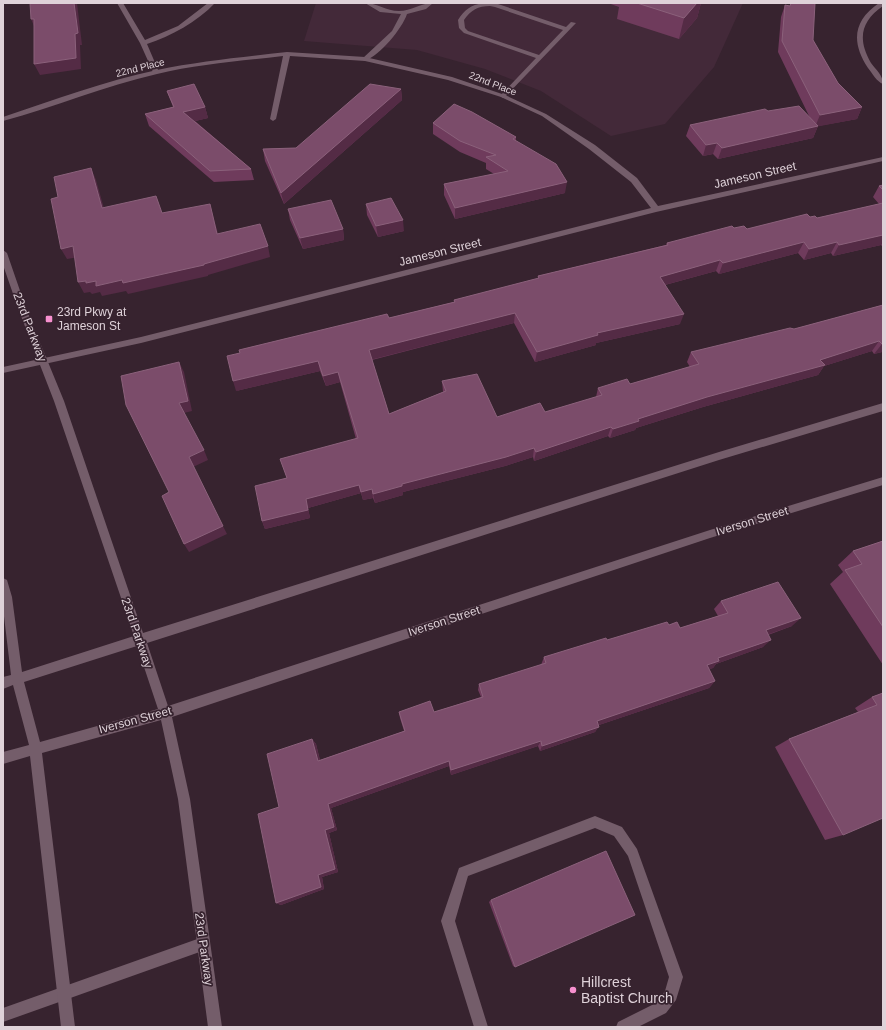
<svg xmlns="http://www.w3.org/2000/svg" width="886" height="1030" font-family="Helvetica,sans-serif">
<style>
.built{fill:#432939}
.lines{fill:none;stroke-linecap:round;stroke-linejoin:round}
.lane{fill:#745d6a;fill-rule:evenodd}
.street{fill:#745d6a;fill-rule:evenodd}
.secondary{fill:#745d6a;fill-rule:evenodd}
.wall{fill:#6f3b5c}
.shaded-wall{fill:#542b45}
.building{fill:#7b4c6a;stroke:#8b617b}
.poi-dot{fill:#f790cf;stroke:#37232f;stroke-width:1.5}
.labels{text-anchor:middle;stroke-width:3.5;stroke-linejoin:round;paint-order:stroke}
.far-street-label{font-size:10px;fill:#dfd2d9;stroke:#37232f}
.street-label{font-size:12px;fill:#dfd2d9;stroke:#37232f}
.poi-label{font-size:12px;fill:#dfd2d9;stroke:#37232f;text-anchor:start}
.near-poi-label{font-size:14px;fill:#dfd2d9;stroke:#37232f;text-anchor:start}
</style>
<rect width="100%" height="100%" fill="#37232f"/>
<path class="built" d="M 316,3 L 743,3 L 714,67 L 665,124 L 611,136 L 541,91 L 485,69 L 417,50 L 304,41 Z"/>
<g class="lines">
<path class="lane" d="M 117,3 L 123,3 L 145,40 L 178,26 L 208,3 L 215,3 C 197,22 171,36 147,44 L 159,72 L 156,74 L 153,72 L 140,43 Z
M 365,3 C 377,3 386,11 399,11 C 411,11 421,3 433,3 L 426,9 L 407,14 C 402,29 380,55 365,61 L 363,60 L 363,58 L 392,31 L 401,14 L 380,12 Z
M 483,3 L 498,4 L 566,27 L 571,22 L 576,23 L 505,97 L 503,98 L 500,96 L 501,95 L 536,58 L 464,33 L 459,28 L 458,20 C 464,10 471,5 483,3 ZM 490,6 L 495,7 L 563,30 L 539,55 L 468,31 L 465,28 L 464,20 C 471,10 478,6 490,6 Z
M 595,816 L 622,827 L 637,849 L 683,977 L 676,1000 L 666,1013 L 638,1027 L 616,1027 L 618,1022 L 656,1003 L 665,991 L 669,977 L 628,856 L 614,836 L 595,828 L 468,876 L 455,921 L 488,1027 L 474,1027 L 441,921 L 459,868 Z"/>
<path class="street" d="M 879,3 L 883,3 L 883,6 C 861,21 857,39 871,63 C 876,70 883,75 883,84 C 877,82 872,73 868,68 C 851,42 853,21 879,3 Z
M 287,52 L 365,57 L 452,77 L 505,95 L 546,114 L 595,145 L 637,178 L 658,206 L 883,157 L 883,161 L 656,212 L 141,343 L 3,373 L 3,367 L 141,337 L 651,208 L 631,182 L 589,149 L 542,116 L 501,97 L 448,80 L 365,61 L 290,56 L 276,119 L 273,121 L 270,119 L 283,56 C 241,61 198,64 157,74 C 104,86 55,107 3,121 L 3,117 C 54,100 105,81 157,70 C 200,61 244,57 287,52 Z
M 203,937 L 208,939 L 210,944 L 208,949 L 3,1022 L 3,1008 Z"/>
<path class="secondary" d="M 3,250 L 7,253 L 27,311 L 64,401 L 143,633 L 719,452 L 883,403 L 883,411 L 719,460 L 147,643 L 168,706 L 710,530 L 883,477 L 883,485 L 710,538 L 172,717 L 190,799 L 222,1027 L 208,1027 L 178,799 L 161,720 L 42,753 L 75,1027 L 61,1027 L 30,756 L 3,764 L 3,752 L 29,745 L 13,685 L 3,689 L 3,677 L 11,675 L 3,608 L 3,578 L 7,580 L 12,597 L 22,672 L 134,636 L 54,401 L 19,311 L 3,265 ZM 137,646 L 158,709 L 40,742 L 24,682 Z"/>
</g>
<path class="wall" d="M 608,3 L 701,3 L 697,18 L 679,39 L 617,19 L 619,7 Z
M 785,5 L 813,40 L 838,83 L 862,107 L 857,119 L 818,126 L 813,138 L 718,159 L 713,154 L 703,156 L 686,136 L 690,125 L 768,111 L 810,118 L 778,52 L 781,17 Z
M 401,89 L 402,100 L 284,204 L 265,161 L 263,149 L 296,148 Z
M 167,91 L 205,107 L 208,118 L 195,121 L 251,169 L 254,180 L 214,182 L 149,126 L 145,114 L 173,107 Z
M 433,123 L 516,137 L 516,141 L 565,193 L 455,219 L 444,195 L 444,184 L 494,174 L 486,169 L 486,163 L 460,152 L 433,134 Z
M 883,185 L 883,247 L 881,245 L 833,256 L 831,253 L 804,260 L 798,253 L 719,274 L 716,271 L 665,285 L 680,324 L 596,343 L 596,345 L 535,362 L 514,323 L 372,360 L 389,414 L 443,392 L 442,381 L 497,417 L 545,412 L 596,397 L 598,388 L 630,384 L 690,367 L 687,362 L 691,352 L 794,329 L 883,305 L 883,354 L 882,352 L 874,354 L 872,351 L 824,366 L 818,375 L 703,407 L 636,428 L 635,430 L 610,438 L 608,436 L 534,461 L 533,457 L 505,466 L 403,492 L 403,495 L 375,503 L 373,498 L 363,500 L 361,493 L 308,508 L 310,518 L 265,529 L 262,521 L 287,478 L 280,459 L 356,439 L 340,382 L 326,386 L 320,371 L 236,391 L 389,318 L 454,302 L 454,300 L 538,279 L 538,276 L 666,245 L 667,243 L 734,228 L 747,229 L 810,217 L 817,218 L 879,204 L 873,197 L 879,186 Z
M 366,204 L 404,231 L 378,237 L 367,215 Z
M 288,209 L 343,229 L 344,240 L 303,249 L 290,220 Z
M 883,541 L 883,665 L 830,584 L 843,572 L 838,565 L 853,551 Z
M 721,601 L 792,626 L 768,635 L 763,647 L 716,664 L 713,668 L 709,669 L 715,681 L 709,688 L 599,725 L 595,732 L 540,751 L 538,746 L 451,775 L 449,766 L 331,808 L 337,830 L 329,833 L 338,872 L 322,877 L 324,889 L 281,905 L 276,903 L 279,807 L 312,739 L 316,744 L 320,760 L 404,731 L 400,718 L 399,712 L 434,712 L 481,697 L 478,690 L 479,684 L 541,665 L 544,657 L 607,640 L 669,625 L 680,628 L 718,616 L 714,609 Z
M 883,693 L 843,835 L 825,840 L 775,747 L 789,739 L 858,712 L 855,708 L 872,697 Z
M 491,900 L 515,967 L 513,966 L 489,902 Z"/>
<path class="shaded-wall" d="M 74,3 L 77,3 L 82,45 L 80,45 L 81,69 L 40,75 L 34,64 Z
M 697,3 L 701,3 L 697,18 L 679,39 L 684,18 Z
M 31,19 L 34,19 L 36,31 Z
M 401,89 L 402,100 L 284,204 L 281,193 Z
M 205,107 L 208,118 L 187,123 L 183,112 Z
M 862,107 L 857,119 L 815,127 L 820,115 Z
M 818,126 L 813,138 L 718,159 L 722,148 Z
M 717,143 L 713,154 L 703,156 L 706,145 Z
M 91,168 L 96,180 L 107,219 L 102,208 Z
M 567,182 L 565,193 L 455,219 L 455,208 Z
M 210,204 L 213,215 L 221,245 L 217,234 Z
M 403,220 L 404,231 L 378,237 L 376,226 Z
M 343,229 L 344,240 L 303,249 L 300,238 Z
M 883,235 L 883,243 L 881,245 L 833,256 L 839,245 Z
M 804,242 L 798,253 L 719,274 L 723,263 Z
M 837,242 L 831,253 L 804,260 L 809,249 Z
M 73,246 L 79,257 L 67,259 L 61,249 Z
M 268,246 L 270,257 L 208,275 L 208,276 L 128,294 L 126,291 L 102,296 L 100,292 L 92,294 L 90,292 L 84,293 L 78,282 L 86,281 L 96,281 L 122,280 Z
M 720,260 L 716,271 L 657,287 L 660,277 Z
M 515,313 L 514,323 L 370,360 L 369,350 Z
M 684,314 L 680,324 L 596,343 L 596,345 L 535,362 L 537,352 L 597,333 Z
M 879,341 L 872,351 L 824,366 L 818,375 L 703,407 L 636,428 L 635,430 L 610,438 L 613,429 L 638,419 Z
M 882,344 L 883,344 L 883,350 L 882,352 L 874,354 Z
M 318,361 L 320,371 L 236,391 L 233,381 Z
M 179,362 L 184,372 L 192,411 L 184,413 L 179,403 Z
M 338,372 L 340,382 L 326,386 L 323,376 Z
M 611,427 L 608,436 L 534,461 L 536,452 Z
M 534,448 L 533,457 L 505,466 L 403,492 L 403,495 L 375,503 L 373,494 L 402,484 Z
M 204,450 L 208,460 L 193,467 L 227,534 L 189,552 L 184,544 L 189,457 Z
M 359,485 L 361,493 L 308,508 L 310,518 L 265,529 L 262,521 L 306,499 Z
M 372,489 L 373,498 L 363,500 L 361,492 Z
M 801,618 L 792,626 L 758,638 L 766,630 Z
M 771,640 L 763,647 L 716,664 L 713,668 L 701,672 L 707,665 L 718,658 Z
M 715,681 L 709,688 L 593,727 L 597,721 Z
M 599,727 L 595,732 L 540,751 L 542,746 Z
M 312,739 L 316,744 L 321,766 L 318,761 Z
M 541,741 L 538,746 L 451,775 L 451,770 Z
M 449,761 L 449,766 L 331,808 L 337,830 L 329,833 L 338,872 L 322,877 L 324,889 L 281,905 L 276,903 L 318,875 L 325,830 L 328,804 Z"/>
<path class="building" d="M 30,3 L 74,3 L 78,33 L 75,34 L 76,58 L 34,64 L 34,19 L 31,19 Z
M 637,3 L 697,3 L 684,18 Z
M 791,3 L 815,3 L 813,40 L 838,83 L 862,107 L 820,115 L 782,41 L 785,5 L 790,6 Z
M 194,84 L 205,107 L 183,112 L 251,169 L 210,171 L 145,114 L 174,107 L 167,91 Z
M 370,84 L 401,89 L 281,193 L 263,149 L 296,148 Z
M 454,104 L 472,112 L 516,137 L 513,139 L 556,164 L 567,182 L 455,208 L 444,184 L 508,171 L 486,157 L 496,155 L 460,141 L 433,123 Z
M 799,106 L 818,126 L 722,148 L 717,143 L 706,145 L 690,125 L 765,109 L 768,111 Z
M 91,168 L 102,208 L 156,196 L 162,213 L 210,204 L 217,234 L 260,224 L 268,246 L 204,264 L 204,265 L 123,283 L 122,280 L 96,286 L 96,281 L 86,283 L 86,281 L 78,282 L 73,246 L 61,249 L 51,199 L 58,197 L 54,177 Z
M 883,185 L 883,190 L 879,186 Z
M 391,198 L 403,220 L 376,226 L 366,204 Z
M 331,200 L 343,229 L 300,238 L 288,209 Z
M 883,203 L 883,235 L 839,245 L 837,242 L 809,249 L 804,242 L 723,263 L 720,260 L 660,277 L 684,314 L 597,333 L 598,335 L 537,352 L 515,313 L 369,350 L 389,414 L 446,391 L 442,381 L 477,374 L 497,417 L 540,403 L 545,412 L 602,395 L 598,388 L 627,379 L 630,384 L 699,364 L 691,352 L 790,328 L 794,329 L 883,305 L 883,344 L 882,344 L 879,341 L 820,360 L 825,365 L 707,397 L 638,419 L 639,421 L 613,429 L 611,427 L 536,452 L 534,448 L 506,457 L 402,484 L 402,486 L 373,494 L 372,489 L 361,492 L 359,485 L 306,499 L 308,510 L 262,521 L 255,486 L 287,478 L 280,459 L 358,438 L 338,372 L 323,376 L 318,361 L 233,381 L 227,356 L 240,353 L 239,350 L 387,314 L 389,318 L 455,302 L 454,300 L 539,278 L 538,276 L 668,245 L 667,243 L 732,226 L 734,228 L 744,226 L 747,229 L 807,214 L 810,217 L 815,216 L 817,218 Z
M 179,362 L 188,401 L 179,403 L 204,450 L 189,457 L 223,526 L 184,544 L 162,496 L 169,492 L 126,405 L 121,376 Z
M 883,541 L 883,627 L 845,570 L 862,564 L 853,551 Z
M 778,582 L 801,618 L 766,630 L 771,640 L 718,658 L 719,661 L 707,665 L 715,681 L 597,721 L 599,727 L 542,746 L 541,741 L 451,770 L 449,761 L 328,804 L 334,827 L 325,830 L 335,869 L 318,875 L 321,887 L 276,903 L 258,814 L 279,807 L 267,754 L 312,739 L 318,761 L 405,731 L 399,712 L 430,701 L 434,712 L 483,697 L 479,684 L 546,663 L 544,657 L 606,638 L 607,640 L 667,622 L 669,625 L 677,622 L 680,628 L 728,613 L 721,601 Z
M 883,693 L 883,818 L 843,835 L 789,739 L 877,705 L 872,697 Z
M 606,851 L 635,915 L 515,967 L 491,900 Z"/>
<g class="poi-dot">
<rect x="45" y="315" width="8" height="8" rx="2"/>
<circle cx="573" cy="990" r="4"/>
</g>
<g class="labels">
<g class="far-street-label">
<text transform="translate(140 67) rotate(-14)" y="4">22nd Place</text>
<text transform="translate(493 83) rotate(21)" y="4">22nd Place</text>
</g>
<g class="street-label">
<text transform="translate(755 175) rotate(-13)" y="4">Jameson Street</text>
<text transform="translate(440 252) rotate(-14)" y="4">Jameson Street</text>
<text transform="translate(30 327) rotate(69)" y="4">23rd Parkway</text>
<text transform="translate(752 521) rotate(-17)" y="4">Iverson Street</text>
<text transform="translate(444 621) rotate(-18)" y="4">Iverson Street</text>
<text transform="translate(137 633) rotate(71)" y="4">23rd Parkway</text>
<text transform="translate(135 720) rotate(-15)" y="4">Iverson Street</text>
<text transform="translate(204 949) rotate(82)" y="4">23rd Parkway</text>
</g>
<g class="poi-label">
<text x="57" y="316">23rd Pkwy at<tspan x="57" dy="14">Jameson St</tspan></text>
</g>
<g class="near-poi-label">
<text x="581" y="987">Hillcrest<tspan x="581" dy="16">Baptist Church</tspan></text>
</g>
</g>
<rect width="886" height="1030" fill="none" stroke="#dfd2d9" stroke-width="8"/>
</svg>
